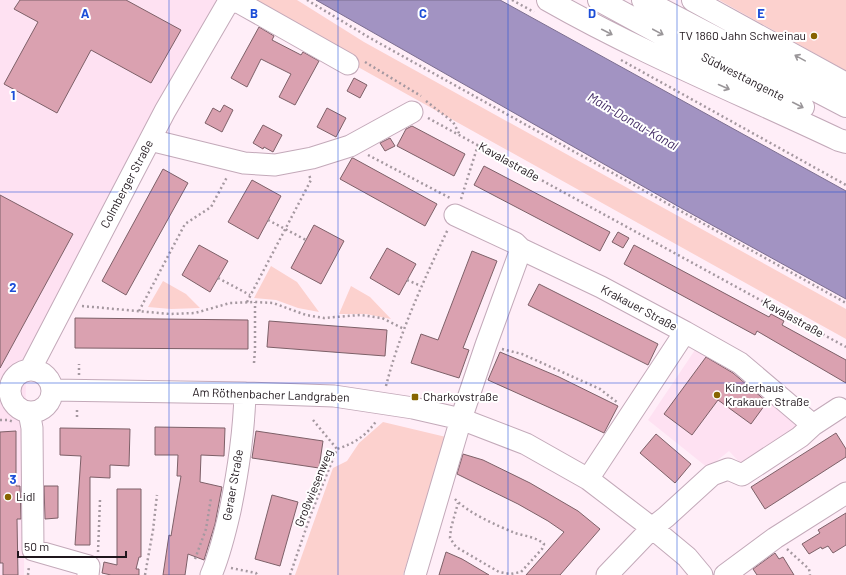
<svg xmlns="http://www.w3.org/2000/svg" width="846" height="575" font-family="Barlow,sans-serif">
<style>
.built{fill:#fee1f2}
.green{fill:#fcd1ce}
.water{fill:#a293c2;stroke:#7b6e90}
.building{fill:#daa1b0;stroke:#7d6068}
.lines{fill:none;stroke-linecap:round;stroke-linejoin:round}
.minor-casing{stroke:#c3a9b9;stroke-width:23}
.highway-casing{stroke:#c3a9b9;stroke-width:24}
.path{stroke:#a598a0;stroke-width:2.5;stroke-dasharray:2 3;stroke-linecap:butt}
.minor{stroke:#fff;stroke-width:21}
.highway{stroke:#fff;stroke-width:22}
.oneway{stroke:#9a9699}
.grid{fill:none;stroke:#1d4ed8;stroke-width:1;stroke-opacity:0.55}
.poi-dot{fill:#876400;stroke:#fff;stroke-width:1.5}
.labels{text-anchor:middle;stroke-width:4;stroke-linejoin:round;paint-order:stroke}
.poi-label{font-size:12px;fill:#1f161c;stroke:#fff;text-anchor:start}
.street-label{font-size:12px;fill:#1f161c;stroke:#fff}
.water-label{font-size:13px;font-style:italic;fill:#3e2761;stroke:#fff}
.grid-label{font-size:13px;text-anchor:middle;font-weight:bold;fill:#1d4ed8;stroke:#fff;stroke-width:4;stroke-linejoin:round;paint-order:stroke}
</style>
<rect width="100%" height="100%" fill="#ffeef8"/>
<path class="built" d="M 0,0 L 238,0 L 240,1 L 162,140 L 95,221 L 26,361 L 24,575 L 0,575 Z
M 699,344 L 742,370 L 803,427 L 743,466 L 729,451 L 708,468 L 648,420 Z"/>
<path class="green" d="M 238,0 L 297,0 L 364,42 L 846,309 L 846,339 Z
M 719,0 L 846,0 L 846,71 Z
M 271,266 L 297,282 L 319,312 L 298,308 L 276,300 L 254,298 Z
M 163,281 L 186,294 L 200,308 L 171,309 L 148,307 Z
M 351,286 L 370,297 L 391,319 L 366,314 L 339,314 Z
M 383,422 L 446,437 L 403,575 L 295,575 L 333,468 L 347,461 L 359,443 Z"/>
<path class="water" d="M 316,0 L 500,0 L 846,191 L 846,299 L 681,208 Z"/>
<path class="building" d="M 20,0 L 126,0 L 181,30 L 151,83 L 91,50 L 57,113 L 4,84 L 38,22 L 14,9 Z
M 259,27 L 274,36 L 272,40 L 301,55 L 303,52 L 319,61 L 295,105 L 279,97 L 291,74 L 261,59 L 247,87 L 231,78 Z
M 354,78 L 367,85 L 360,98 L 347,91 Z
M 224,105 L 233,110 L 222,132 L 205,123 L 213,108 L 220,112 Z
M 327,108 L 346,118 L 336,137 L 317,127 Z
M 263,125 L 282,135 L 273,152 L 264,147 L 263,149 L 253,143 Z
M 412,126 L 465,154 L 454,176 L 397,146 L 406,129 Z
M 390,138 L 395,146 L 385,151 L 380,143 Z
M 352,158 L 353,158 L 437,204 L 425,226 L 340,179 Z
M 484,166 L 610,232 L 600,251 L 474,185 Z
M 163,169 L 188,183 L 126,295 L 102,281 Z
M 252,180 L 281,196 L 258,239 L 228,222 Z
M 0,195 L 73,234 L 0,368 Z
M 314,225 L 344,241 L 321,284 L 291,268 Z
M 618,232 L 629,238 L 623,248 L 612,242 Z
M 199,245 L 228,261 L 210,292 L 182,275 Z
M 634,245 L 769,317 L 771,314 L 784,321 L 782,325 L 846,360 L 846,383 L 757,331 L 755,335 L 624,264 Z
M 387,248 L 416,264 L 399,295 L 370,278 Z
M 472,251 L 497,261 L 463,348 L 469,350 L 459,378 L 411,363 L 421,334 L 438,340 Z
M 539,284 L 658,344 L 648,365 L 528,305 Z
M 75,318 L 248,320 L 248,349 L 75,348 Z
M 269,321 L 387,330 L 385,356 L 267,347 Z
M 500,352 L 559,377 L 618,406 L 604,433 L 577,420 L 488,380 Z
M 706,357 L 733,373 L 767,402 L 751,424 L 718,400 L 692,435 L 664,414 Z
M 155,427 L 225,428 L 224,456 L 201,455 L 200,482 L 222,487 L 215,524 L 204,560 L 188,554 L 185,575 L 163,575 L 169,535 L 171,536 L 181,476 L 177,476 L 178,455 L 155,455 Z
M 60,428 L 130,429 L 129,466 L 110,465 L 110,478 L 90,477 L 90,545 L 75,545 L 81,456 L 60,455 Z
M 16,431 L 16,486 L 20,486 L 21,519 L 17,519 L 18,575 L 3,575 L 3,563 L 0,563 L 0,432 Z
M 256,431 L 323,441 L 319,468 L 252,458 Z
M 836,433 L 846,449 L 846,457 L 765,509 L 751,487 Z
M 656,434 L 691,464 L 675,483 L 640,453 Z
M 463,454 L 483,460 L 530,483 L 578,511 L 600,529 L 560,575 L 526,575 L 564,532 L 548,521 L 518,504 L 457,474 Z
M 44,486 L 58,486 L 58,518 L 45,519 Z
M 117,489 L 141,489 L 141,557 L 139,557 L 136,569 L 139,569 L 139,575 L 111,575 L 102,573 L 104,562 L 117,565 Z
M 272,495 L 298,502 L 280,566 L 255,559 Z
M 846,513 L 846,545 L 833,553 L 828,546 L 822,549 L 821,547 L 809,554 L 802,544 L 820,533 L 818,530 Z
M 446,552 L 462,559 L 489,575 L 439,575 Z
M 775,553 L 779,559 L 783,557 L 794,575 L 757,575 L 753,569 Z"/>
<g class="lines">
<g class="minor-casing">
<path id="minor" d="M 150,140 L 244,163 L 275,165 L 312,158 L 350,146 L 412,112
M 521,249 L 601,287 L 685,332 L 588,479
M10 391a21 21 0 1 1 42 0a21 21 0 1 1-42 0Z
M 30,370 L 165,111 L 229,1 L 240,3 L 348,64
M 52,390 L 245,393 L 334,396 L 413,408 L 461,419 L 526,444 L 588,479 L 652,528 L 687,557 L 702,575
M 29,412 L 32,428 L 33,550 L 89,566 L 88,575
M 813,425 L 839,408
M 211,575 C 220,554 225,533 230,511 C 238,472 244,432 245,393
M 415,575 L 461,419 L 486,345 L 521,249 L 515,243 L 455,215
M 607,575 L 652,528 L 666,517 L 712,475 L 728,469 L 742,475 L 800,437 L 813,425 L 740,363 L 685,332
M 725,575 L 775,538 L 846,493"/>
</g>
<g class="highway-casing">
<path id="highway" d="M 548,0 C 641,53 742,94 839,140 L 846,142
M 599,0 L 680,44 L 803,107
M 643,0 L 846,106
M 693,0 L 846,84"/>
</g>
<path class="path" d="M 307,0 L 370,38 L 846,303
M 512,0 L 534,12
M 621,60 L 846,185
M 365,62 L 421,96
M 426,101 L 453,122 L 460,135
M 428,118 L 846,347
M 368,155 L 450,198
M 461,199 L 478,145
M 268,220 L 306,240
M 218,278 L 250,295
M 407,280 L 421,286
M 247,302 L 311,180 L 309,175
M 82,306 L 170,314 L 195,313 L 230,303 L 255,302 L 273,303 L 306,315 L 324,318 L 360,315 L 382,318 L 404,329
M 139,311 L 185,224 L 211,207 L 227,177
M 502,349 L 522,354 L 600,389 L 618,403
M 254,363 L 255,349 L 255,302
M 79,375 L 79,364
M 386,386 C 400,331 424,280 448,229
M 77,417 L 77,408
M 0,420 L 8,420 L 14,422
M 313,420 L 337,449
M 455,499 C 468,513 496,525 515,533 C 525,536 536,537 544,544 L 542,549 L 521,572 L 510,574 L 499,572 L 456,547 L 450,538 L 451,528 L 458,503
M 787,549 L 809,569 L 810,575
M 98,552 L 100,500
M 195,559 L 206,529 L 211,498
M 231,568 L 256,573 L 257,575
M 28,575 L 29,566
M 145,575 L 153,530 L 157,495
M 290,575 L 311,514 L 337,449 C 355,443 366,436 377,420"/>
<use href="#minor" class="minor"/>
<use href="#highway" class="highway"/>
</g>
<defs><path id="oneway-shaft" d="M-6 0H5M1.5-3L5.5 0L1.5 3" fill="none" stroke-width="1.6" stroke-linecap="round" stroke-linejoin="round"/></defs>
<g class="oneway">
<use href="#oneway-shaft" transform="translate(607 32) rotate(27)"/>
<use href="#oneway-shaft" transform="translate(658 32) rotate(28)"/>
<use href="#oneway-shaft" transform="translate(800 58) rotate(-151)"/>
<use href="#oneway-shaft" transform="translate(724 87) rotate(24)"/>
<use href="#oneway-shaft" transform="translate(798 105) rotate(27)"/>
</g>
<path class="grid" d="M 169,0 L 169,575M 338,0 L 338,575M 508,0 L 508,575M 677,0 L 677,575M 0,192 L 846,192M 0,383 L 846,383"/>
<g class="poi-dot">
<circle cx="814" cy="36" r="4"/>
<circle cx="717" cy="395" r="4"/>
<rect x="411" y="393" width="8" height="8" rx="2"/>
<circle cx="8" cy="497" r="4"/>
</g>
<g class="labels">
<g class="poi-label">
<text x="806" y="40" text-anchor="end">TV 1860 Jahn Schweinau</text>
<text x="725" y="392">Kinderhaus<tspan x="725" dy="14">Krakauer Straße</tspan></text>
<text x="423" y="401">Charkovstraße</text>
<text x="16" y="501">Lidl</text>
</g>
<g class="street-label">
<text transform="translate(743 77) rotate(27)" y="4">Südwesttangente</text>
<text transform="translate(509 162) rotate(29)" y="4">Kavalastraße</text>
<text transform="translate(127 184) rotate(-62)" y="4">Colmberger Straße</text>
<text transform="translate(639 308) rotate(28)" y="4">Krakauer Straße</text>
<text transform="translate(793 318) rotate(29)" y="4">Kavalastraße</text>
<text transform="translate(271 395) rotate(2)" y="4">Am Röthenbacher Landgraben</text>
<text transform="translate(233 485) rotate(-80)" y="4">Geraer Straße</text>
<text transform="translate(314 488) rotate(-68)" y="4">Großwiesenweg</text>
</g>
<g class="water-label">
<text transform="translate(633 121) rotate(30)" y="5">Main-Donau-Kanal</text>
</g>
</g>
<g class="grid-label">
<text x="85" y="18">A</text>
<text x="254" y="18">B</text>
<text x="423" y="18">C</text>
<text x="592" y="18">D</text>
<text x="761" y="18">E</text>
<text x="13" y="100">1</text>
<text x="13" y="292">2</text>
<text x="13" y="484">3</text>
</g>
<path d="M18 551v6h108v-6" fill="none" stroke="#1f161c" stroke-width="2"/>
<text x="24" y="551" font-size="12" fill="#1f161c" stroke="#ffffff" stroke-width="3" paint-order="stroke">50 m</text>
</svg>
